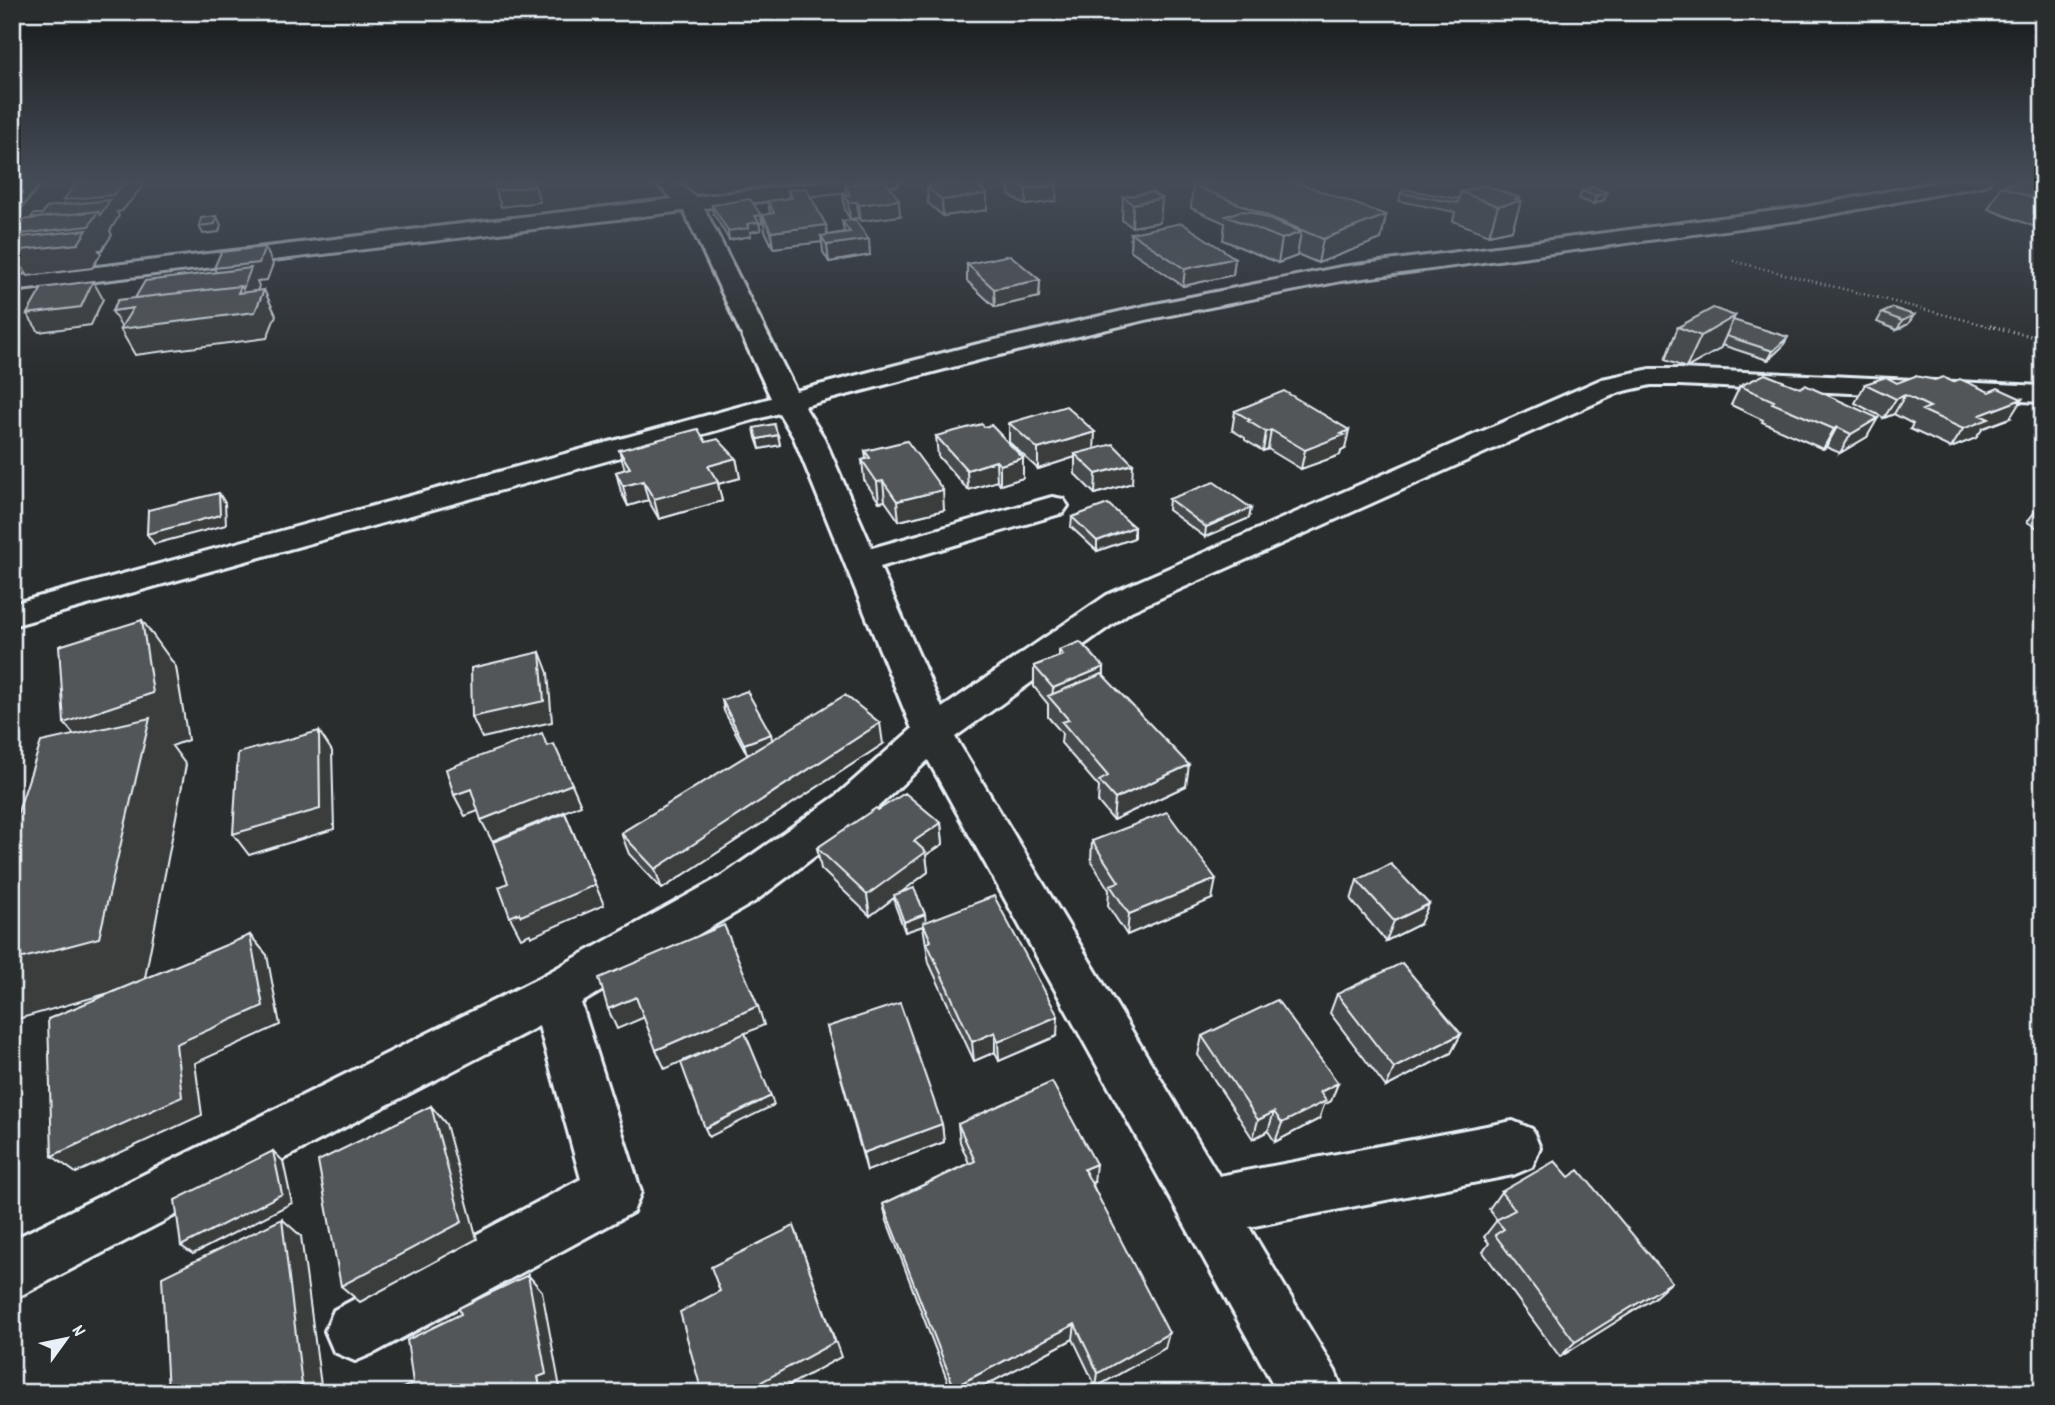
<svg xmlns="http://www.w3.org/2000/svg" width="2055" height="1405" font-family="Dekko,sans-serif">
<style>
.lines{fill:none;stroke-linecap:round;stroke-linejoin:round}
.minor-casing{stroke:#e8f1f8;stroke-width:6}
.path-far1{stroke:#e8f1f8;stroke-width:2.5;stroke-dasharray:1 3.5;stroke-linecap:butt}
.path{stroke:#e8f1f8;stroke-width:3.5;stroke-dasharray:1 3.5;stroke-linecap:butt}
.minor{fill:#2a2d2e;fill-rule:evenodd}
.wall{fill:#474b4d;stroke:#e8f1f8;stroke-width:2}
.shaded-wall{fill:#3a3d3e;stroke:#e8f1f8;stroke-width:2}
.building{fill:#535759;stroke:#e8f1f8;stroke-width:2}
</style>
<rect width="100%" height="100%" fill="#2a2d2e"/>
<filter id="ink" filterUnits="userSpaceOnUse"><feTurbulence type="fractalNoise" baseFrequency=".0143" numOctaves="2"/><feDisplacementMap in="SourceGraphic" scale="14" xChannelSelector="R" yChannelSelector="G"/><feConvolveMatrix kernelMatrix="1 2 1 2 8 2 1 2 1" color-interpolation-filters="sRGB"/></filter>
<g filter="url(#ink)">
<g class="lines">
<g class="minor-casing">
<path id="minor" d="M 22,180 L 42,180 L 19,209 L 12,211 L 12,191 Z
M 653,180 L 675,180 L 695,197 L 840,180 L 900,180 L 897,184 L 890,186 L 704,208 L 796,391 L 978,344 L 1145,306 L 1341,267 L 1806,207 L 1949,180 L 1990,180 L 1987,184 L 1980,186 L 1806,219 L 1341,281 L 1145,320 L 983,359 L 804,406 L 824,438 L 872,548 L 1052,497 L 1063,499 L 1068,506 L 1063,513 L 880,567 L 942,708 L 1107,595 L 1602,379 L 1651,369 L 1679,369 L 2043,386 L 2043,402 L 1679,385 L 1651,385 L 1620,392 L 1131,611 L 955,737 L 1219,1176 L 1513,1121 L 1532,1129 L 1540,1148 L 1532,1167 L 1513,1175 L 1249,1227 L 1335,1371 L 1344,1393 L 1278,1393 L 928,760 L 866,818 L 754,902 L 581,1003 L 641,1192 L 633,1212 L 376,1352 L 355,1361 L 334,1352 L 325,1331 L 334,1310 L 581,1179 L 539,1026 L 12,1300 L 12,1240 L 537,979 L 722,876 L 836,796 L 912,729 L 794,438 L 779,413 L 12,626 L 12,604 L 771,398 L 684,211 L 12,291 L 12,277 L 673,199 Z"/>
</g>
<path class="path-far1" d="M 1733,261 L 1997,328"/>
<path class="path" d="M 1990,326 L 2043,339"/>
<use href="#minor" class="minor"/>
</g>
<path class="wall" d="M 1009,180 L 1051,180 L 1056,201 L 1026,205 L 1009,195 Z
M 845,185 L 900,216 L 861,221 L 858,218 L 850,219 L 845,211 L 843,195 L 846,195 Z
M 1193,185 L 1386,215 L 1381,239 L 1318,263 L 1297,254 L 1297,256 L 1278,263 L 1223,240 L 1225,223 L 1191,208 Z
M 2001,186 L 2043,187 L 2043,230 L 1988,209 Z
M 927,187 L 987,210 L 943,216 L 928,203 Z
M 788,190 L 828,235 L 844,232 L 842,221 L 870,255 L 829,262 L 823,252 L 822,242 L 773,248 L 765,231 L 763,215 L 770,214 L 768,201 L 789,198 Z
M 1582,191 L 1607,192 L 1604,200 L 1593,204 L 1579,199 Z
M 1460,192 L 1521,201 L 1512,230 L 1489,235 L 1453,221 L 1455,212 L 1399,201 L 1401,193 L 1459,199 Z
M 1123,197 L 1162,198 L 1160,222 L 1132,227 L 1122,220 Z
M 712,205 L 761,215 L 762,223 L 759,224 L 761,230 L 750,232 L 751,236 L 729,240 L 713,213 Z
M 1131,233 L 1235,258 L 1233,275 L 1183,286 L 1130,250 Z
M 967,264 L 1040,280 L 1039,297 L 995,307 L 967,281 Z
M 1882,313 L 1914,315 L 1908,324 L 1897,330 L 1877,322 Z
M 1733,320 L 1783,346 L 1768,360 L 1722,345 L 1720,349 L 1686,368 L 1665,360 L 1678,327 Z
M 1897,383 L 2010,418 L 1983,428 L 1976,438 L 1951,448 L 1910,429 L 1913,424 L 1894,414 L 1884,418 L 1855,403 L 1865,384 Z
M 1740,386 L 1867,437 L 1840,453 L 1826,447 L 1823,449 L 1762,422 L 1763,420 L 1731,405 Z
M 1235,411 L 1345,449 L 1341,451 L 1340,455 L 1301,469 L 1268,449 L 1263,451 L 1245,440 L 1245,438 L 1232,430 Z
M 1009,423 L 1095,449 L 1132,483 L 1095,494 L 1075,474 L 1075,457 L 1038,469 L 1009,442 Z
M 754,428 L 778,435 L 780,445 L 760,449 L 756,438 Z
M 936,436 L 1023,458 L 1023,478 L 1000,485 L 997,481 L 968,490 L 938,456 Z
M 706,442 L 736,458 L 740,478 L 718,484 L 722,501 L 659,519 L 648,500 L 628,506 L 621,492 L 616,472 L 625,470 L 619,450 Z
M 865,451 L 944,510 L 899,521 L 885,501 L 879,502 L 864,480 L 862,460 L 866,459 Z
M 1169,499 L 1251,508 L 1249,518 L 1205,537 L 1168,510 Z
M 2043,501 L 2043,531 L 2027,522 Z
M 1072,517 L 1134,527 L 1134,538 L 1097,551 L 1071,527 Z
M 1059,650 L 1104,667 L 1104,676 L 1186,786 L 1113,820 L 1098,802 L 1099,787 L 1061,743 L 1062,733 L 1048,717 L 1048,704 L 1034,687 L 1034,666 L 1059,656 Z
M 722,700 L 772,740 L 883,744 L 662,889 L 629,854 L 621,833 L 753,752 L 747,754 L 724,711 Z
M 878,810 L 941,823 L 943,844 L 926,855 L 928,872 L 901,892 L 925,914 L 925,922 L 1057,1036 L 999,1061 L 995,1052 L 974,1061 L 929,963 L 923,926 L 905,932 L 895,905 L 894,898 L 870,916 L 821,869 L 817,848 Z
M 1092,841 L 1212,899 L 1127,935 L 1108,906 L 1109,890 L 1091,861 Z
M 1357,880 L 1420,924 L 1386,941 L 1351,900 Z
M 1337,994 L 1461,1034 L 1451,1053 L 1386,1087 L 1330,1013 Z
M 827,1027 L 942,1124 L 944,1142 L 867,1171 Z
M 1202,1036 L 1338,1083 L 1331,1101 L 1324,1105 L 1319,1119 L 1275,1142 L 1268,1131 L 1253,1139 L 1198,1055 Z
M 958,1124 L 1094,1182 L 1092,1183 L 1165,1348 L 1096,1387 L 1073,1339 L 971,1393 L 952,1393 L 887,1221 L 883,1204 L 969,1163 L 960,1142 Z
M 1501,1192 L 1654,1298 L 1560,1357 L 1483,1252 L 1489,1243 L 1484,1237 L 1497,1220 L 1489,1209 Z"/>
<path class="shaded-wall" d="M 127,180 L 141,180 L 144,185 L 122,211 L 117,212 L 119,216 L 110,231 L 112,235 L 102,250 L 99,250 L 101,254 L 92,268 L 28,276 L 21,265 L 12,276 L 12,235 L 72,216 L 63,200 Z
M 792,180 L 808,180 L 792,183 Z
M 1057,185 L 1056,201 L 1026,205 L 1026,189 Z
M 535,186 L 540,202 L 501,207 L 496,191 Z
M 1607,192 L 1604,200 L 1593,204 L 1596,196 Z
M 987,194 L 987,210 L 943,216 L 942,200 Z
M 1162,198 L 1160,222 L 1132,227 L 1133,204 Z
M 1520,198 L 1519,201 L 1521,201 L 1512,230 L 1489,235 L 1498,206 Z
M 899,200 L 900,216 L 861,221 L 859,205 Z
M 848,202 L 857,202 L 858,218 L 850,219 Z
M 761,215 L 762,223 L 759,224 L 761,230 L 750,232 L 751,236 L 729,240 L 728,231 L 747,224 L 755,216 Z
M 1386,215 L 1381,239 L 1318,263 L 1323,239 Z
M 217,216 L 221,225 L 219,232 L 203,234 L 199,226 Z
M 826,225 L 828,241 L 821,236 L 822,242 L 773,248 L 771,232 Z
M 1301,232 L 1297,256 L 1278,263 L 1282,239 Z
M 869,239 L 870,255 L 829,262 L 827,245 Z
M 265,247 L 273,264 L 267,280 L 257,281 L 259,286 L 251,307 L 264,290 L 276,315 L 267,338 L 135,355 L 120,329 L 122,328 L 112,311 L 133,308 L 141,323 L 241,286 L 223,285 L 214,268 Z
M 1235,258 L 1233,275 L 1183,286 L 1185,269 Z
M 1040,280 L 1039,297 L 995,307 L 994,289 Z
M 93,281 L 103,299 L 91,325 L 39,332 L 27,314 Z
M 1914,315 L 1908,324 L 1897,330 L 1902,321 Z
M 1735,316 L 1720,349 L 1686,368 L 1701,336 Z
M 1788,337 L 1783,346 L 1768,360 L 1773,351 Z
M 1905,395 L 1894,414 L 1884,418 L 1896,399 Z
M 2022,399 L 2010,418 L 1983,428 L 1976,438 L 1951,448 L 1963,429 L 1980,415 Z
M 1878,418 L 1867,437 L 1840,453 L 1851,434 Z
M 1837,427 L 1826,447 L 1823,449 L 1834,429 Z
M 1271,430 L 1268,449 L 1263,451 L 1266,432 Z
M 1349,430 L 1345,449 L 1341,451 L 1340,455 L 1301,469 L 1305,450 Z
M 1095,432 L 1094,451 L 1075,454 L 1075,457 L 1038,469 L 1038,449 Z
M 778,435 L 780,445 L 760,449 L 758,439 Z
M 736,458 L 740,478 L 718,484 L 722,501 L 659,519 L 654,499 L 708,466 Z
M 1023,458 L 1023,478 L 1000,485 L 1000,465 Z
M 996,461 L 997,481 L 968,490 L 967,470 Z
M 1133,464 L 1132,483 L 1095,494 L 1096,474 Z
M 643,481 L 648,500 L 628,506 L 623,486 Z
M 883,481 L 885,501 L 879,502 L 877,482 Z
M 943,490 L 944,510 L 899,521 L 897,501 Z
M 219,493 L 225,503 L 226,525 L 154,544 L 147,534 Z
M 1251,508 L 1249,518 L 1205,537 L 1206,527 Z
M 1134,527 L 1134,538 L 1097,551 L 1097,541 Z
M 142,620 L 176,667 L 188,740 L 172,746 L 186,765 L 144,983 L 18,1019 L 12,1015 L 12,961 L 104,770 L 64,723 Z
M 540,652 L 548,673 L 552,722 L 482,738 L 472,717 Z
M 1104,667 L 1103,688 L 1052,700 L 1053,688 Z
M 880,723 L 883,744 L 662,889 L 655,869 Z
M 319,731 L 332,751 L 334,829 L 249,855 L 233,834 Z
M 771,734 L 773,744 L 747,754 L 744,744 Z
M 1189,765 L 1186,786 L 1113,820 L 1115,799 Z
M 572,784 L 581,805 L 492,841 L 481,820 Z
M 471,789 L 481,810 L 465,816 L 454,795 Z
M 565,813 L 604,905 L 531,937 L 530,934 L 521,938 L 510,917 Z
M 941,823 L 943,844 L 926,855 L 928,872 L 870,916 L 867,895 L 914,841 Z
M 1216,879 L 1212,899 L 1127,935 L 1129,914 Z
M 1429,904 L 1420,924 L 1386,941 L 1394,921 Z
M 925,914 L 926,925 L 923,923 L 923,926 L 905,932 L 904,922 Z
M 250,935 L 267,955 L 280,1025 L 195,1063 L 202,1115 L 76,1173 L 52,1156 L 176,1044 Z
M 636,997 L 645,1017 L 617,1029 L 608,1009 Z
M 758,1006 L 764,1025 L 665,1069 L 656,1050 Z
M 1058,1016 L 1057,1036 L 999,1061 L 998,1042 Z
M 995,1032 L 995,1052 L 974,1061 L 972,1042 Z
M 1461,1034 L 1451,1053 L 1386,1087 L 1394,1068 Z
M 1338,1083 L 1331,1101 L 1324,1105 L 1319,1119 L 1275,1142 L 1282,1123 L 1320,1092 Z
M 771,1096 L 774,1105 L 709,1137 L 705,1128 Z
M 431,1106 L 446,1124 L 477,1239 L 360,1302 L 341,1286 Z
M 1274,1112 L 1268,1131 L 1253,1139 L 1258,1120 Z
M 942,1124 L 944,1142 L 867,1171 L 863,1153 Z
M 273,1151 L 283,1161 L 292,1203 L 193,1254 L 181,1246 Z
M 1096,1164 L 1094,1182 L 1083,1186 L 1084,1169 Z
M 282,1219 L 301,1236 L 322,1393 L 287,1393 Z
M 794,1226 L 841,1357 L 775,1393 L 741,1393 Z
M 528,1275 L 542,1291 L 560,1388 L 552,1391 L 552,1393 L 541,1393 L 538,1377 Z
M 1672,1282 L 1654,1298 L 1560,1357 L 1575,1342 Z
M 1075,1324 L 1073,1339 L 971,1393 L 954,1393 L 954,1387 Z
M 1169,1333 L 1165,1348 L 1096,1387 L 1098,1373 Z"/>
<path class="building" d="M 85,180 L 127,180 L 113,195 L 63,200 L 76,184 L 82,183 Z
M 492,180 L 532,180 L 535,186 L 496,191 Z
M 885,180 L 899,200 L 859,205 L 857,202 L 848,202 L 843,195 L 850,195 L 845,185 Z
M 974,180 L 987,194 L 942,200 L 927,187 Z
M 1010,180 L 1051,180 L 1057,185 L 1026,189 Z
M 1216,180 L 1291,180 L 1386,215 L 1323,239 L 1193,185 Z
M 2024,181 L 2043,187 L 2043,202 L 2001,186 Z
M 1484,185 L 1520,198 L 1516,199 L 1521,201 L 1498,206 L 1460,192 Z
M 1593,187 L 1607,192 L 1596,196 L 1582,191 Z
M 806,188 L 826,225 L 771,232 L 763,215 L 774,213 L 768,201 L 792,198 L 788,190 Z
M 1404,189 L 1459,199 L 1458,203 L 1401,193 Z
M 1151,192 L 1162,198 L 1133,204 L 1123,197 Z
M 750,199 L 761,215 L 755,216 L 759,222 L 747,224 L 749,228 L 728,231 L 712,205 Z
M 110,200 L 100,215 L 98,211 L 30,219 L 34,214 L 42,214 L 46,208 L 52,206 Z
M 98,211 L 89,226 L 12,235 L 12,221 Z
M 1240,211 L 1251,212 L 1301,232 L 1282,239 L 1226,216 Z
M 217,216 L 215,224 L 199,226 L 201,218 Z
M 855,220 L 869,239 L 827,245 L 821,236 L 850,232 L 842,221 Z
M 1182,223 L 1235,258 L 1185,269 L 1131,233 Z
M 87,230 L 78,244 L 12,251 L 22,237 Z
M 265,247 L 259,263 L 214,268 L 221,252 Z
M 1010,255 L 1040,280 L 994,289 L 967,264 Z
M 251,268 L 243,289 L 241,286 L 135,298 L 145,281 Z
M 93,281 L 81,307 L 27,314 L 42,288 Z
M 241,286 L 238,293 L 264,290 L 255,312 L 120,329 L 133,308 L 112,311 L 118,300 Z
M 1713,308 L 1735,316 L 1701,336 L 1678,327 Z
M 1893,308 L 1914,315 L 1902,321 L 1882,313 Z
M 1733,320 L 1788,337 L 1773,351 L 1726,336 Z
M 1765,374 L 1800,388 L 1805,385 L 1878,418 L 1851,434 L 1837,427 L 1834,429 L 1772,403 L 1774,401 L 1740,386 Z
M 1915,376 L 1935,380 L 1943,377 L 1953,382 L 1960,379 L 1989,392 L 1998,388 L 2022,399 L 1980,415 L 1989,419 L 1963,429 L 1922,410 L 1930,407 L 1905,395 L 1896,399 L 1865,384 L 1886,377 L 1897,383 Z
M 1284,391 L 1349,430 L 1341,434 L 1344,435 L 1305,450 L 1271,430 L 1266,432 L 1248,421 L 1250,420 L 1235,411 Z
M 1066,406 L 1095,432 L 1038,449 L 1009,423 Z
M 774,424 L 778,435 L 758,439 L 754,428 Z
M 982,424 L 984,427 L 991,425 L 1023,458 L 1000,465 L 996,461 L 967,470 L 936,436 Z
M 698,429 L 706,442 L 718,439 L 736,458 L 708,466 L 718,482 L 654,499 L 643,481 L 623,486 L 616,472 L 630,468 L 619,450 Z
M 907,441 L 943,490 L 897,501 L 883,481 L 877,482 L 862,460 L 870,458 L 865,451 Z
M 1113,444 L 1133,464 L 1096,474 L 1075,454 Z
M 1214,482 L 1251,508 L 1206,527 L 1169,499 Z
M 219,493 L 220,515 L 147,534 L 148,510 Z
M 1108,504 L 1134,527 L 1097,541 L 1072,517 Z
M 142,620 L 153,693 L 64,723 L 59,646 Z
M 1080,642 L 1104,667 L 1053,688 L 1034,666 L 1063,655 L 1059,650 Z
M 540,652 L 544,701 L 472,717 L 471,668 Z
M 1102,674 L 1189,765 L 1115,799 L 1099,781 L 1108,776 L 1062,722 L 1069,720 L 1048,696 Z
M 747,691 L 771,734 L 744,744 L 722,700 Z
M 845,695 L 880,723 L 655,869 L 621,833 Z
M 150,718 L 99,938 L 12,961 L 12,830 L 41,742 Z
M 319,731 L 320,809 L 233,834 L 238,753 Z
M 542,733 L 547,746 L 554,744 L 572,784 L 481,820 L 471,789 L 454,795 L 446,769 Z
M 905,793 L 941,823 L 914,841 L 926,852 L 867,895 L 817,848 L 876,808 L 878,810 Z
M 1167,812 L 1216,879 L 1129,914 L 1110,885 L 1119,882 L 1092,841 Z
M 565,813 L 595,885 L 521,916 L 519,913 L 510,917 L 499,887 L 508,883 L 493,842 Z
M 1391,864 L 1429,904 L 1394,921 L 1357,880 Z
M 914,888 L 925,914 L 904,922 L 894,895 Z
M 994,896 L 1058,1016 L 998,1042 L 995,1032 L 972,1042 L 927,943 L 931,941 L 923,923 Z
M 724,925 L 758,1006 L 656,1050 L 636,997 L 608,1009 L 599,978 Z
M 250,935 L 263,1006 L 176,1044 L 182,1097 L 52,1156 L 48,1019 Z
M 1402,963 L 1461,1034 L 1394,1068 L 1337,994 Z
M 1277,1000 L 1338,1083 L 1320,1092 L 1326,1101 L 1282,1123 L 1274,1112 L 1258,1120 L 1202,1036 Z
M 900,1003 L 942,1124 L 863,1153 L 827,1027 Z
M 745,1033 L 771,1096 L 705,1128 L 681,1063 Z
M 1052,1082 L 1096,1164 L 1084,1169 L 1169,1333 L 1098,1373 L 1075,1324 L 954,1387 L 883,1204 L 975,1161 L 958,1124 Z
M 431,1106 L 462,1222 L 341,1286 L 318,1161 Z
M 273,1151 L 282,1194 L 181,1246 L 175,1200 Z
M 1555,1161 L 1569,1177 L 1579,1170 L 1672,1282 L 1575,1342 L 1495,1235 L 1504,1229 L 1496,1220 L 1515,1210 L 1501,1192 Z
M 282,1219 L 302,1385 L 287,1393 L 168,1393 L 162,1277 Z
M 794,1226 L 835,1342 L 741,1393 L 702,1393 L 680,1312 L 720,1291 L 711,1267 Z
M 528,1275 L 546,1374 L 538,1377 L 541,1393 L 393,1393 L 413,1383 L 407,1340 L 461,1314 L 459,1308 Z"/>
</g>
<linearGradient id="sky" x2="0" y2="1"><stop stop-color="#171919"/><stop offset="0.48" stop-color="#444c57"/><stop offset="1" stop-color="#444c57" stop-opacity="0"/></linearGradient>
<rect width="2055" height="377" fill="url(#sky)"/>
<rect width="2055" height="1405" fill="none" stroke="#2a2d2e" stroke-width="42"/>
<rect x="21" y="21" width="2013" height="1363" fill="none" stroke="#e8f1f8" stroke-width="2.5" filter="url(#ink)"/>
<g transform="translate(66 1339) rotate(57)" stroke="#2a2d2e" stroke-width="5" paint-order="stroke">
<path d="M0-5L12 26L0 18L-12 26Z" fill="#e8f1f8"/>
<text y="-10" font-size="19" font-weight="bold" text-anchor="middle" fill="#e8f1f8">N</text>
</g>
</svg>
